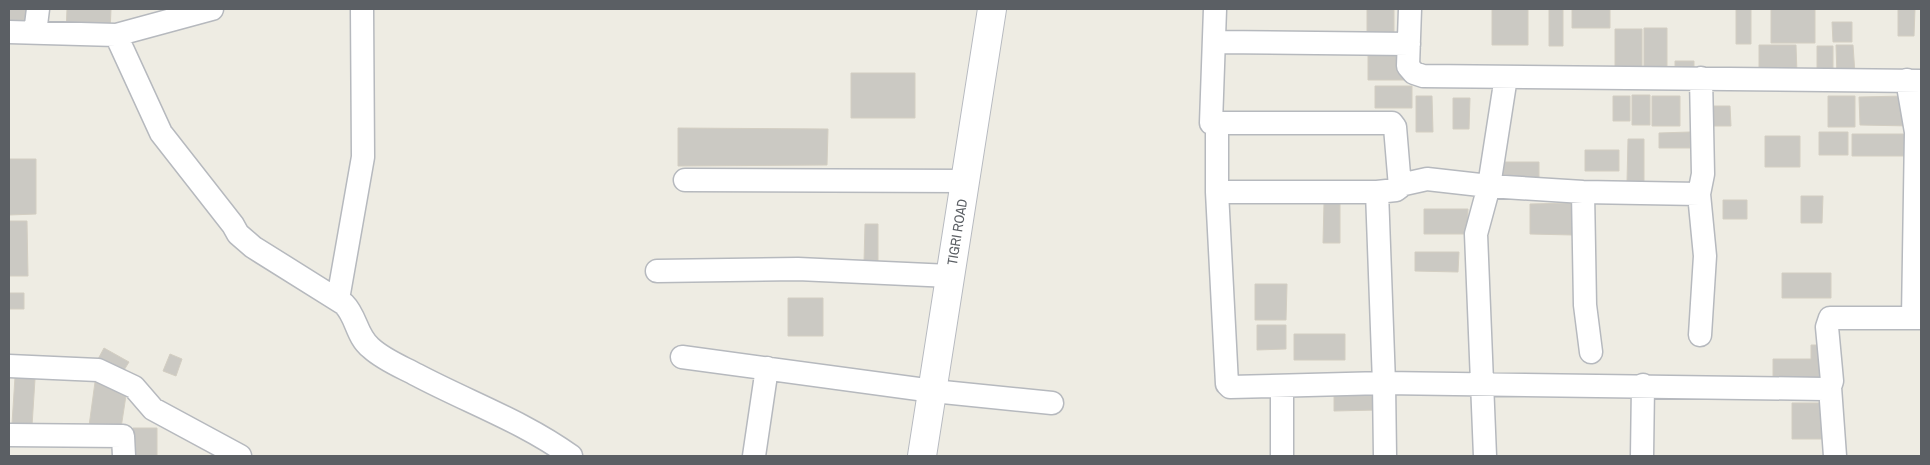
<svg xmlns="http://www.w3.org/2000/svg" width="1930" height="465" font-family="'Archivo Narrow',sans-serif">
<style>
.building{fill:#cbc9c3;stroke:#d3cec2}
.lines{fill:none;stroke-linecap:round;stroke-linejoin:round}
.street-casing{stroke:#b6b9be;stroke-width:25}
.secondary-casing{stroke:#b7bac0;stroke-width:30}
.street{stroke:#fff;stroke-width:22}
.secondary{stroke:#fff;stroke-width:28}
.labels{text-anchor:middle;stroke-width:5;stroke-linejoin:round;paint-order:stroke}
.street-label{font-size:14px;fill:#5b5f64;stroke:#fff}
</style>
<rect width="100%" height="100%" fill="#eeece3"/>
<path class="building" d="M 9,9 L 32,9 L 32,28 L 9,28 Z
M 67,9 L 111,9 L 110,33 L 66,32 Z
M 1367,9 L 1394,9 L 1394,36 L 1367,36 Z
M 1492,9 L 1528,9 L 1528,45 L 1492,45 Z
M 1549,9 L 1563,9 L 1563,46 L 1549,46 Z
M 1572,9 L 1610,9 L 1610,28 L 1572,28 Z
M 1736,9 L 1751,9 L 1751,44 L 1736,44 Z
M 1771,9 L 1815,9 L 1815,43 L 1771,43 Z
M 1898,9 L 1915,9 L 1914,36 L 1898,36 Z
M 1832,22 L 1852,22 L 1852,42 L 1833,42 Z
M 1644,28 L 1667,28 L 1667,75 L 1644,75 Z
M 1615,29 L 1642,29 L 1642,75 L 1615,75 Z
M 1759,45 L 1796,45 L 1797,74 L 1759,75 Z
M 1836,45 L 1853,45 L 1855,74 L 1837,76 Z
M 1817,46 L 1833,46 L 1833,73 L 1817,73 Z
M 1368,54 L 1404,54 L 1404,80 L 1368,80 Z
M 1675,61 L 1694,61 L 1694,76 L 1675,77 Z
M 851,73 L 915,73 L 915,118 L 851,118 Z
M 1375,86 L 1412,86 L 1412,108 L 1375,108 Z
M 1632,95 L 1650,95 L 1650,125 L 1632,125 Z
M 1416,96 L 1432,96 L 1433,132 L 1416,132 Z
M 1613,96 L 1630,96 L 1630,121 L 1613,121 Z
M 1652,96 L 1680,96 L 1680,126 L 1652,126 Z
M 1828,96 L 1855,96 L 1855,127 L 1828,127 Z
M 1905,96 L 1911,126 L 1860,125 L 1859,97 Z
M 1453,98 L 1470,98 L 1469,129 L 1453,129 Z
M 1710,106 L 1730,106 L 1731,126 L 1710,126 Z
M 678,128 L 828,129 L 827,165 L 678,166 Z
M 1690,132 L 1690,148 L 1659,148 L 1659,133 Z
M 1819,132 L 1848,132 L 1848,155 L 1819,155 Z
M 1852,134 L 1911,134 L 1911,156 L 1852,156 Z
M 1765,136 L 1800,136 L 1800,167 L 1765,167 Z
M 1628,139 L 1644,139 L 1644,182 L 1627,182 Z
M 1585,150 L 1619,150 L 1619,171 L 1585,171 Z
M 9,159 L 36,159 L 36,214 L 9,215 Z
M 1503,162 L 1539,162 L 1539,179 L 1503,179 Z
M 1801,196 L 1823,196 L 1822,223 L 1801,223 Z
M 1723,200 L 1747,200 L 1747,219 L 1723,219 Z
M 1324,203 L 1340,203 L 1340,243 L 1323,243 Z
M 1573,203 L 1573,235 L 1530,234 L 1530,204 Z
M 1424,209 L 1468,209 L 1467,234 L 1424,234 Z
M 9,221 L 27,221 L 28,276 L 9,276 Z
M 865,224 L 878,224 L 878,262 L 864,262 Z
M 1415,252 L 1459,252 L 1458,272 L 1415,271 Z
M 1782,273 L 1831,273 L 1831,298 L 1782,298 Z
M 1255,284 L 1287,284 L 1286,320 L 1255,320 Z
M 9,293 L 24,293 L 24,309 L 9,309 Z
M 788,298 L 823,298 L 823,336 L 788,336 Z
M 1257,325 L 1286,325 L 1286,349 L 1257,350 Z
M 1294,334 L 1345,334 L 1345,360 L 1294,360 Z
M 1811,345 L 1824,345 L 1825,385 L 1773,386 L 1773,359 L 1811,359 Z
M 104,348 L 129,362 L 121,375 L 97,361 Z
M 170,354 L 182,359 L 176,376 L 163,371 Z
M 96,375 L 127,389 L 121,428 L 89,426 Z
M 15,377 L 35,379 L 32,426 L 12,424 Z
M 1376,390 L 1377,410 L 1334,411 L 1334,391 Z
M 1792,403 L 1823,403 L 1823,439 L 1792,439 Z
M 133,428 L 157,428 L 157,456 L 133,456 Z"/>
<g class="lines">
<g class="street-casing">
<path id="street" d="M 1215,9 L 1211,123 L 1392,123 L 1395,127 L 1400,187 L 1396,190 L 1377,192 L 1217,192
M 1410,9 L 1408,66 L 1414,73 L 1423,76 L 1921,81
M 9,32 L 116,35 L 212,9
M 35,33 L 38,9
M 116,35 L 161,133 L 233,225 L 238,234 L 253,247 L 344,304 C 357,317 356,336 371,348 C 384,360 402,367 417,375 C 468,402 524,422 571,456
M 1215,42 L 1409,44
M 1907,80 L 1916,132 L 1913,318
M 1217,124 L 1217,192 L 1227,384 L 1230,387 L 1384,383 L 1824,389 L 1830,387 L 1832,381 L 1827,327 L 1830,318 L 1921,318
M 685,180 L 965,181
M 1400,185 L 1427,179 L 1489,186 L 1583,192 L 1699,194
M 1377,192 L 1384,383 L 1385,456
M 1583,192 L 1585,305 L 1591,352
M 657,271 L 798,269 L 950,276
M 338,299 L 363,157 L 362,9
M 1700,335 L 1705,256 L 1699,194 L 1703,174 L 1701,78
M 682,357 L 933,391 L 1052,403
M 9,366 L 98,370 L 134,387 L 153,409 L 240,456
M 1282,386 L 1282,456
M 1830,387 L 1835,456
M 9,435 L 123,436 L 124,456
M 754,456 L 767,368
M 1485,456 L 1476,234 L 1489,186 L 1506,77
M 1642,456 L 1643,385"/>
</g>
<g class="secondary-casing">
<path id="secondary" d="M 922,456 L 992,9"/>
</g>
<use href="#street" class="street"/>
<use href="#secondary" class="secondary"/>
</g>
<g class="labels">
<g class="street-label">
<text transform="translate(957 232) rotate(-81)" y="5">TIGRI ROAD</text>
</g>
</g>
<rect width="1930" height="465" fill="none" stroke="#5b5f64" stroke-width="20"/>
</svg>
